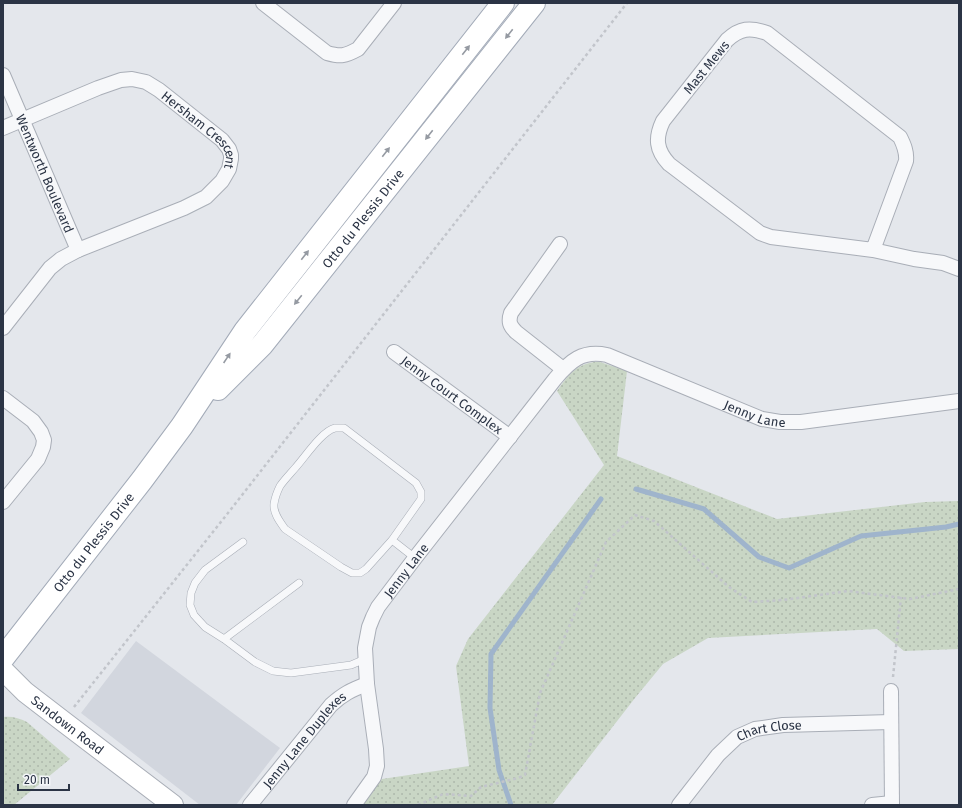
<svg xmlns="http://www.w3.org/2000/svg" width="962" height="808" font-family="'Fira Sans',sans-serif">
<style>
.built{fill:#d2d6de}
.grass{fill:url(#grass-dots)}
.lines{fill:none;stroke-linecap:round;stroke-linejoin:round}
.stream{stroke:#9fb4cc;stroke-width:5}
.lane-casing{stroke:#a9aeb7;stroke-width:8}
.street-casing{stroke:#a9aeb7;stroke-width:16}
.secondary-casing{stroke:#a9aeb7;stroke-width:22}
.primary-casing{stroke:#a3abb8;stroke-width:24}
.path{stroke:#c2c5cb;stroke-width:2.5;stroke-dasharray:3 3;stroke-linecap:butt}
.lane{stroke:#f7f8fa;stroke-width:7}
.street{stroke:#f7f8fa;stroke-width:14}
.secondary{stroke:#fff;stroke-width:20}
.primary{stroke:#fff;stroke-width:22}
.oneway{fill:#959aa2}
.labels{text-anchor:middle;stroke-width:4;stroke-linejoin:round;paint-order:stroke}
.street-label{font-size:13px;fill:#2b3445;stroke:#f4f6f9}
</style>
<defs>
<pattern id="grass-dots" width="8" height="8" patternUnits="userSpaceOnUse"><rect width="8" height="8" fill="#c9d6c5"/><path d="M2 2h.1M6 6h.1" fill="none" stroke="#adb8ab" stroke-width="1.8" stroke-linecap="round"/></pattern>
</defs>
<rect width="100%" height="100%" fill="#e4e7ec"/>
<path class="built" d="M 136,641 L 280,748 L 236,805 L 200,805 L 81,713 Z"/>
<path class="grass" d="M 594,362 L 600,362 L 627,371 L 617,456 L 777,519 L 925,502 L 959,501 L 959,649 L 904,651 L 877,629 L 708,638 L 663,664 L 635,698 L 552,805 L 362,805 L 382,779 L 469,766 L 456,666 L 468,639 L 604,465 L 557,391 C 568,376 575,365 594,362 Z
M 3,717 C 12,716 19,718 27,722 L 70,759 L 14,805 L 3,805 Z"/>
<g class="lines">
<path class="stream" d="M 636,489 L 704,509 L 759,557 L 789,568 L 861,536 L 946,527 L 959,524
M 511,805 L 499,770 L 490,708 L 491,654 L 601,499"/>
<g class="lane-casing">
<path id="lane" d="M 335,428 L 344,428 L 416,483 L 421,492 L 421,499 L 392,540 L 366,569 L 360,573 L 352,573 L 341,567 L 285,529 C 280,522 273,513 274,504 C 275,497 277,492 280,486 C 285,479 291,473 296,467 C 305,457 322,431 335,428 Z
M 392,540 L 415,558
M 243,542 L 205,570 L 195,583 L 191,593 L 190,605 L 194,615 L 205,627 L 224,639 L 255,662 L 273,671 L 291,673 L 351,665 L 365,659
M 224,639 L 299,583"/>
</g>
<g class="street-casing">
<g id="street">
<path d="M 263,3 L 327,53 C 341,57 345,56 358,49 L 394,3"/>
<path id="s1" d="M 3,75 L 78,250"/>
<path id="s2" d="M 3,128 L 98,88 L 121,80 L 132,79 L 146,82 L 159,90 L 222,140 L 229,149 L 231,155 L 231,159 L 229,169 L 222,181 L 206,197 L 184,208 L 78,250 L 61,259 L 50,268 L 3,328"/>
<path d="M 560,244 L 511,313 C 508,322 510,326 516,332 L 563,369"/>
<path d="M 873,250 L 906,161 C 907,152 904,145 900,137 L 767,33 C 750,27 740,28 727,40 L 663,121 C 655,138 656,150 669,164 L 760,233 L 771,237 L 873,250 L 914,259 L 943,263 L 959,269"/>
<path id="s3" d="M 394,352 L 510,437"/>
<path d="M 3,398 L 33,421 L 41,432 L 44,440 L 43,447 L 38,459 L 3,502"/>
<path d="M 891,691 L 892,805"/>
<path id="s4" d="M 250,805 L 331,705 C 343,694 351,690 367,684"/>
<path id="s5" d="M 354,805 L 374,777 L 377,766 L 376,749 L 367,684 L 365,648 L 369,627 L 373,617 L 378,607 L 415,558 L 555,379 C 570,361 582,350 607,355 L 762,419 L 780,422 L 801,422 L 959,401"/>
<path id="s6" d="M 679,805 L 718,755 L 737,737 L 755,729 L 783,725 L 891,722"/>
<path d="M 872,805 L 892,803"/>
</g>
</g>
<g class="secondary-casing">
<g id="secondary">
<path id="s7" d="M 3,670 L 25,692 L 64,722 L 173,805"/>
</g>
</g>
<g class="primary-casing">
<g id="primary">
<path id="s8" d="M 218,389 L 262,345 L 534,3"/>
<path id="s9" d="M 3,658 L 142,480 L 182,426 L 245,331 L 503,3"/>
</g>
</g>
<path class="path" d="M 893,677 L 901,597
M 74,707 L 228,513 L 627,3
M 418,805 L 443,794 L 471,796 L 481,787 L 518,778 L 525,775 L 540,693 L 606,542 L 635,515 L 654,521 L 729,587 L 752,602 L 783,600 L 848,591 L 910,599 L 959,589"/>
<use href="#lane" class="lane"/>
<use href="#street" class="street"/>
<use href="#secondary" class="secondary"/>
<use href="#primary" class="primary"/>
</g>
<defs><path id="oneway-solid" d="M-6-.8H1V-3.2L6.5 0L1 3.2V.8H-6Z"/></defs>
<g class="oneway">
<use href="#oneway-solid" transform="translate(509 34) rotate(128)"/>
<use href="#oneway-solid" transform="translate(466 50) rotate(-52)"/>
<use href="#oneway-solid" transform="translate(429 135) rotate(128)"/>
<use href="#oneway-solid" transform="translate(386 152) rotate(-52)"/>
<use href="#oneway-solid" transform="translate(305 255) rotate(-52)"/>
<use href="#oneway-solid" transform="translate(298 300) rotate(129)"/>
<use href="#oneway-solid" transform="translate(227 358) rotate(-56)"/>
</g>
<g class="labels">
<g class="street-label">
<text transform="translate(706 67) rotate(-51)" y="5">Mast Mews</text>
<text dy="5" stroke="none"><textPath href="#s2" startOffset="227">Hersham Crescent</textPath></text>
<text dy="5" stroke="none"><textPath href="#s1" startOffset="107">Wentworth Boulevard</textPath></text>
<text dy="5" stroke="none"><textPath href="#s8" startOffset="224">Otto du Plessis Drive</textPath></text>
<text dy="5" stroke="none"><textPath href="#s3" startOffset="72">Jenny Court Complex</textPath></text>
<text dy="5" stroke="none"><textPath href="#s5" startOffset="717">Jenny Lane</textPath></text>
<text dy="5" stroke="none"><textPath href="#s9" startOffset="147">Otto du Plessis Drive</textPath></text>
<text dy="5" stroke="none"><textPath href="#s5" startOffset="254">Jenny Lane</textPath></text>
<text dy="5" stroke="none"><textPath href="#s7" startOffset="85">Sandown Road</textPath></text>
<text dy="5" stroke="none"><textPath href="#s6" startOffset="123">Chart Close</textPath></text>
<text dy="5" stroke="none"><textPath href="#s4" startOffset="85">Jenny Lane Duplexes</textPath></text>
</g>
</g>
<rect width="962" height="808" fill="none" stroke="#2b3445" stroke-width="8"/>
<path d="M18 784v6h51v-6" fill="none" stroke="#2b3445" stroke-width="2"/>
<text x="24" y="784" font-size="12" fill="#2b3445" stroke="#f4f6f9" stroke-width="3" paint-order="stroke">20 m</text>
</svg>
